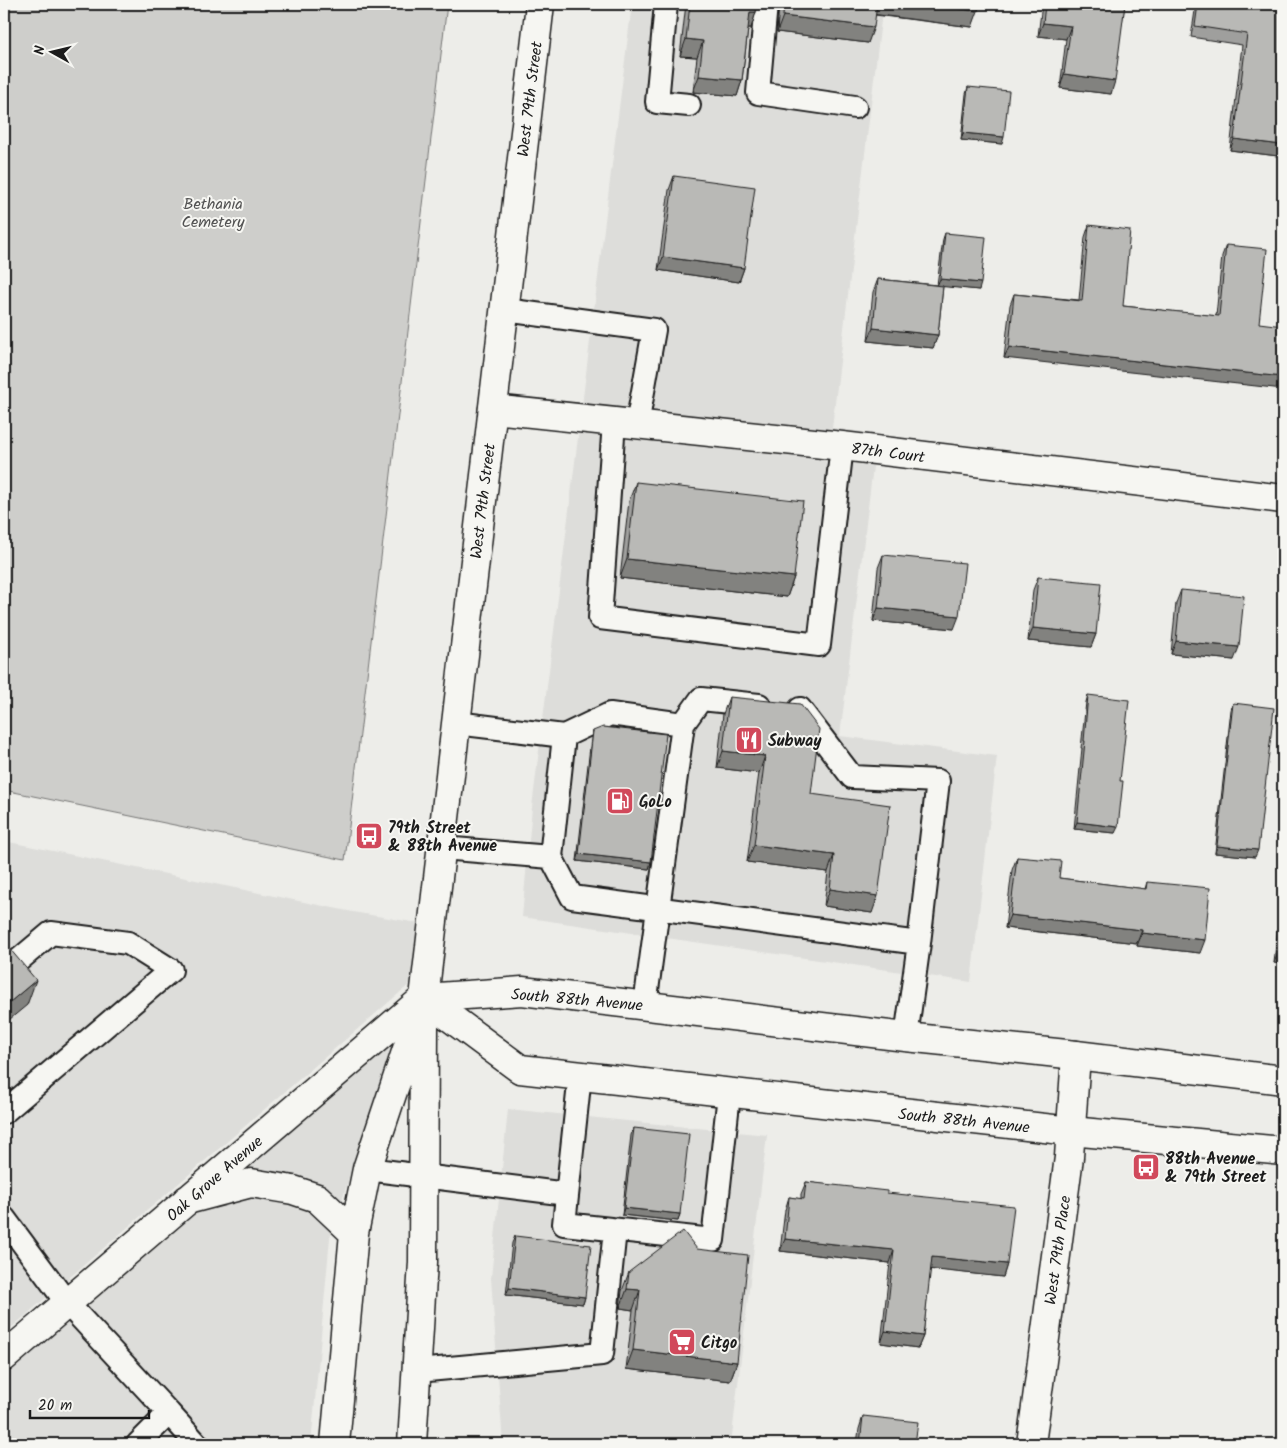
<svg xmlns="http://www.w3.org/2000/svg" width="1287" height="1448" font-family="Kalam,sans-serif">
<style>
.built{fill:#ddddda}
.green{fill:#cececb;stroke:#757574}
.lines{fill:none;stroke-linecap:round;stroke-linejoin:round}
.service-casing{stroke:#1c1c1c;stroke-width:26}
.minor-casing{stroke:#1c1c1c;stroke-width:31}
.tertiary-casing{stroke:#1c1c1c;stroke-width:31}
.secondary-casing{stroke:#1c1c1c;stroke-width:31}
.primary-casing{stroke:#1c1c1c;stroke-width:31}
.service{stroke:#f6f6f2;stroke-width:22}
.minor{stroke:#f6f6f2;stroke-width:28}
.tertiary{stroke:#f6f6f2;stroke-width:28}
.secondary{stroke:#f6f6f2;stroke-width:28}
.primary{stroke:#f6f6f2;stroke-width:28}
.wall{fill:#9f9f9d;stroke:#1c1c1c}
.shaded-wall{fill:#82827f;stroke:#1c1c1c}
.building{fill:#b9b9b6;stroke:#1c1c1c}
.labels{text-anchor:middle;stroke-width:4;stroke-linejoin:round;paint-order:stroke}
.street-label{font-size:16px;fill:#1c1c1c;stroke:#f6f6f2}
.park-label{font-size:16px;fill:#515151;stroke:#f6f6f2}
.poi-label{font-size:16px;font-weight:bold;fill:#1c1c1c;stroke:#f6f6f2;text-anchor:start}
</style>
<rect width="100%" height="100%" fill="#edede9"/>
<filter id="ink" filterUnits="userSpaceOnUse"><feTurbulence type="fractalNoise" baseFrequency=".02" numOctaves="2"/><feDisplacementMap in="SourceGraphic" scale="10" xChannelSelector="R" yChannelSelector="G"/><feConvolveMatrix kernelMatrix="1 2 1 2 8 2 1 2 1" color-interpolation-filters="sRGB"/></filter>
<g filter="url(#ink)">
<path class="built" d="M 632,4 L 883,4 L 832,428 L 877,434 L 840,736 L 997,756 L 971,982 L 522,917 L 532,807 Z
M 4,841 L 353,912 L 418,923 L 411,983 L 4,1334 Z
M 394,1038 L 330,1238 L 311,1444 L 4,1444 L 4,1376 Z
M 508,1109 L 767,1135 L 731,1444 L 503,1444 L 491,1278 Z"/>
<path class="green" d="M 4,4 L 447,4 L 345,860 L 4,790 Z"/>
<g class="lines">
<g class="service-casing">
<path id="service" d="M 666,4 L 657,102 L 689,105
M 766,4 L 758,93 L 855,107
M 505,310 L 654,330 L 637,425
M 614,422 L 600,618 L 819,645 L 842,446
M 800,709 L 852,777 L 938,781 L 919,943
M 683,724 L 701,699 L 759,705
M 564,736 L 610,714 L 683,724 L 645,1005
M 442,848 L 551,857 L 564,736 L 456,723
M 551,857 L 572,897 L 919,943 L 906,1037
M 580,1075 L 564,1224 L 713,1240 L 729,1094
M 4,1112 L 171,970 L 128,943 L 51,933 L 13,965
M 367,1169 L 567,1194
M 4,1218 L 67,1303 L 169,1413 L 138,1444
M 417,1371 L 602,1354 L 615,1230
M 169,1413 L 197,1444"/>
</g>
<g class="minor-casing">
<path id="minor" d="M 493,409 L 842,446 L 1283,499
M 1031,1444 L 1069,1157 L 1076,1055"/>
</g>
<g class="tertiary-casing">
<path id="tertiary" d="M 424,998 L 520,1069 L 1071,1131 L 1283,1151
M 424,998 L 522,991 L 906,1037 L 1076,1055 L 1283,1080"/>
</g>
<g class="secondary-casing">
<path id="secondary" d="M 4,1357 L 424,998 L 540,4"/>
</g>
<g class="primary-casing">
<path id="primary" d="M 187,1200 L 251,1183 L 293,1190 L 317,1198 L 354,1233
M 335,1444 L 354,1233 L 367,1169 L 424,998
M 412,1444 L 423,1262 L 424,1022"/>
</g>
<use href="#service" class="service"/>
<use href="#minor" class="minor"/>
<use href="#tertiary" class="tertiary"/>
<use href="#secondary" class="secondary"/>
<use href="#primary" class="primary"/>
</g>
<path class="wall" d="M 686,4 L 757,4 L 756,12 L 751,28 L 748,28 L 742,80 L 737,96 L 693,92 L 697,57 L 680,56 Z
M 779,4 L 979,4 L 972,27 L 875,15 L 868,43 L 777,32 Z
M 1042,4 L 1125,4 L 1111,94 L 1060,88 L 1066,39 L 1038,36 Z
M 1196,4 L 1283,4 L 1278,156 L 1230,150 L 1242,45 L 1191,37 Z
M 968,87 L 1002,144 L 961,140 L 966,94 Z
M 674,176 L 744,268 L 739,282 L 658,270 L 669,190 Z
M 1089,225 L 1123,306 L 1216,316 L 1222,256 L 1226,245 L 1259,323 L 1004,358 L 1010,305 L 1014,294 L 1079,300 L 1085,237 Z
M 945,233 L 979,290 L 943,286 L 938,335 L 933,348 L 868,341 L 873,292 L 878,279 L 937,285 L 943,239 Z
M 636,482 L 794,577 L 787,597 L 620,578 L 629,501 Z
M 883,555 L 954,629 L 873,621 L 878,568 Z
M 1038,577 L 1096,634 L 1091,647 L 1028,641 L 1033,590 Z
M 1181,590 L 1234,660 L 1171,654 L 1176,603 Z
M 1088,695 L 1120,781 L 1115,833 L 1074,829 L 1082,748 L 1081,748 L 1086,702 Z
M 729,697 L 811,794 L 872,913 L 824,906 L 828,872 L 747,862 L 759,773 L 717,768 L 723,714 Z
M 1233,703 L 1255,857 L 1215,853 L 1231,710 Z
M 593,731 L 651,862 L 649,869 L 577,861 L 591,738 Z
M 1017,857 L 1059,878 L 1145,889 L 1147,882 L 1200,953 L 1137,946 L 1137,943 L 1005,928 L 1012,870 Z
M 1283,878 L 1283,964 L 1274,963 Z
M 634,1128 L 680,1214 L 678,1221 L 622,1215 L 631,1135 Z
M 806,1182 L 887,1193 L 1007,1264 L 1003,1277 L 930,1269 L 923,1336 L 918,1348 L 881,1343 L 890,1263 L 780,1251 L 785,1210 L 789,1197 L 801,1199 L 801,1194 Z
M 515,1236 L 585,1297 L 583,1304 L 506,1295 L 512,1243 Z
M 629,1272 L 737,1362 L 730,1381 L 626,1369 L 633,1310 L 620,1308 L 622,1291 Z
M 863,1416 L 915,1444 L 857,1444 L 859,1429 Z"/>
<path class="shaded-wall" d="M 875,4 L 921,4 L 978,11 L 972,27 L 871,14 Z
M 750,12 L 756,12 L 751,28 L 745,28 Z
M 783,16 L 874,27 L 868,43 L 777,32 Z
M 1043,23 L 1071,26 L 1066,39 L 1038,36 Z
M 686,39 L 703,41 L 697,57 L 680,56 Z
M 1064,74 L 1115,81 L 1111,94 L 1060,88 Z
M 699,76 L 742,80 L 737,96 L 693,92 Z
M 963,133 L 1004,137 L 1002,144 L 961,140 Z
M 1234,139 L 1282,145 L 1278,156 L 1230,150 Z
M 663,257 L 744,268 L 739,282 L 658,270 Z
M 940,279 L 981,283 L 979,290 L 937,286 Z
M 873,328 L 938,335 L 933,348 L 868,341 Z
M 1009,347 L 1283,377 L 1283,389 L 1004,358 Z
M 627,559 L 794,577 L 787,597 L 620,578 Z
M 878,608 L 959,616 L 954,629 L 873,621 Z
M 1033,628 L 1096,634 L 1091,647 L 1028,641 Z
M 1176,641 L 1239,647 L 1234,660 L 1171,654 Z
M 723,751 L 765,756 L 759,773 L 717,768 Z
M 1077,822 L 1118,827 L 1115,833 L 1074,829 Z
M 754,845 L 834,855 L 828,872 L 747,862 Z
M 1217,846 L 1258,850 L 1255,857 L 1215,853 Z
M 579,854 L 651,862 L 649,869 L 577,861 Z
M 830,889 L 878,896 L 872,913 L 824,906 Z
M 1010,915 L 1142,930 L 1137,943 L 1005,928 Z
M 1142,933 L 1205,940 L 1200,953 L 1137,946 Z
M 1279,950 L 1283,950 L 1283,964 L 1274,963 Z
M 36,980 L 27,1005 L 4,1024 L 4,1007 Z
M 10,1064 L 4,1082 L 4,1070 Z
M 624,1208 L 680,1214 L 678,1221 L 622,1215 Z
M 785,1239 L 894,1250 L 890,1263 L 780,1251 Z
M 932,1257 L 1007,1264 L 1003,1277 L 927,1269 Z
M 509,1288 L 585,1297 L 583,1304 L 506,1295 Z
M 627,1289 L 640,1290 L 633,1310 L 620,1308 Z
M 885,1331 L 923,1336 L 918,1348 L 881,1343 Z
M 633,1350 L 737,1362 L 730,1381 L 626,1369 Z"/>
<path class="building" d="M 690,4 L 757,4 L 756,12 L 750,12 L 742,80 L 699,76 L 703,41 L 686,39 Z
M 784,4 L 877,4 L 874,27 L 783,16 Z
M 921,4 L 979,4 L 978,11 Z
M 1045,4 L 1125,4 L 1115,81 L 1064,74 L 1071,26 L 1043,23 Z
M 1198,4 L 1283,4 L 1283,137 L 1282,145 L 1234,139 L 1247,34 L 1195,26 Z
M 968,87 L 1009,91 L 1004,137 L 963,133 Z
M 674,176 L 755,187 L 744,268 L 663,257 Z
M 1089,225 L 1130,230 L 1123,306 L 1219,316 L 1226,245 L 1267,249 L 1259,323 L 1283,326 L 1283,377 L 1009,347 L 1014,294 L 1082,301 Z
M 945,233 L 986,237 L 981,283 L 940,279 Z
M 878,279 L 943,286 L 938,335 L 873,328 Z
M 636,482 L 803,501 L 794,577 L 627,559 Z
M 883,555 L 965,563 L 959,616 L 878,608 Z
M 1038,577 L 1101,583 L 1096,634 L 1033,628 Z
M 1181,590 L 1244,596 L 1239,647 L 1176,641 Z
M 1088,695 L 1129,700 L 1120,781 L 1123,781 L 1118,827 L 1077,822 L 1085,741 L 1084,741 Z
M 729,697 L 800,704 L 819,729 L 811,794 L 890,805 L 878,896 L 830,889 L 834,855 L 754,845 L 765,756 L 723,751 Z
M 1233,703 L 1274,708 L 1258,850 L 1217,846 Z
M 603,727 L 666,734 L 651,862 L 579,854 L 593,731 Z
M 1017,857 L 1061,861 L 1059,878 L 1146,889 L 1147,882 L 1210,888 L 1205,940 L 1142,933 L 1142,930 L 1010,915 Z
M 1283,911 L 1283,950 L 1279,950 Z
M 4,942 L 36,980 L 4,1007 Z
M 4,1057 L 10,1064 L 4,1070 Z
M 634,1128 L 689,1134 L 680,1214 L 624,1208 Z
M 806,1182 L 887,1191 L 887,1193 L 1014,1206 L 1007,1264 L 932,1257 L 923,1336 L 885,1331 L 894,1250 L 785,1239 L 789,1197 L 804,1199 Z
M 683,1231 L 697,1249 L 748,1255 L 737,1362 L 633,1350 L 640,1290 L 627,1289 L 629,1272 Z
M 515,1236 L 591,1245 L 585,1297 L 509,1288 Z
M 863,1416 L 918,1422 L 915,1444 L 860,1444 Z"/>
</g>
<defs>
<g id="restaurant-square" transform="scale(1.4375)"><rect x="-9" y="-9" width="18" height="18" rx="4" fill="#d1495b" stroke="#f6f6f2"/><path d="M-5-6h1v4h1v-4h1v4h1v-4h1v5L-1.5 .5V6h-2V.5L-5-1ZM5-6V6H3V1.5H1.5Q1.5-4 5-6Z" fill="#fff"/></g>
<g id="fuel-square" transform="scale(1.4375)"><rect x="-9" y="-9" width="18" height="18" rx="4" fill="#d1495b" stroke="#f6f6f2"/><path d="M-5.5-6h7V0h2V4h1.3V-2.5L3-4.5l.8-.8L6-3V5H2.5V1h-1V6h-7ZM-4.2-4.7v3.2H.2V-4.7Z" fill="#fff"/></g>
<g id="bus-square" transform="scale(1.4375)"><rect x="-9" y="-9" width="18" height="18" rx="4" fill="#d1495b" stroke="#f6f6f2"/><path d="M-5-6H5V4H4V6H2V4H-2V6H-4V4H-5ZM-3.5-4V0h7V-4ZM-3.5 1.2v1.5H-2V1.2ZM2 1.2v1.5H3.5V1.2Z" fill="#fff"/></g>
<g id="supermarket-square" transform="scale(1.4375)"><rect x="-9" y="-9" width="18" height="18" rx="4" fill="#d1495b" stroke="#f6f6f2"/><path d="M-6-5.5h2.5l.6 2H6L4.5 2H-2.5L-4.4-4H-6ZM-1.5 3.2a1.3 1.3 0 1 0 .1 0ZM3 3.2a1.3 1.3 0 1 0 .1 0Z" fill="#fff"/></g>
</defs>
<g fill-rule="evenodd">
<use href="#restaurant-square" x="749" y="740"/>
<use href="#fuel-square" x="620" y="801"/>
<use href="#bus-square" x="369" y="836"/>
<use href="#bus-square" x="1146" y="1167"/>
<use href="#supermarket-square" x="682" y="1342"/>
</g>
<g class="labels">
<g class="street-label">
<text transform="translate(529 99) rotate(-83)" y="6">West 79th Street</text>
<text transform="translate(888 452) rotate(7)" y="6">87th Court</text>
<text transform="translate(482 501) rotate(-83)" y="6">West 79th Street</text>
<text transform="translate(577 999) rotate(5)" y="6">South 88th Avenue</text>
<text transform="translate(964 1120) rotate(6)" y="6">South 88th Avenue</text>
<text transform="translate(214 1178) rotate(-41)" y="6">Oak Grove Avenue</text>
<text transform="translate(1057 1250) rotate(-82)" y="6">West 79th Place</text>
</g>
<g class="park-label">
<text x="213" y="209">Bethania<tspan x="213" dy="18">Cemetery</tspan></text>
</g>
<g class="poi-label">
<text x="768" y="746">Subway</text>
<text x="639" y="807">GoLo</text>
<text x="388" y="833">79th Street<tspan x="388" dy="18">&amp; 88th Avenue</tspan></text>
<text x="1165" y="1164">88th Avenue<tspan x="1165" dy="18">&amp; 79th Street</tspan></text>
<text x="701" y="1348">Citgo</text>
</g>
</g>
<rect width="1287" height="1448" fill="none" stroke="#f6f6f2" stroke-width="20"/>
<rect x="10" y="10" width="1267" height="1428" fill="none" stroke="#1c1c1c" stroke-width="2" filter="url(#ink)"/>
<g transform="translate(52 52) rotate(278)" stroke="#f6f6f2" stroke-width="4" paint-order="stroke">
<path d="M0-4L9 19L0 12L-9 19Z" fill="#1c1c1c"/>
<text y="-8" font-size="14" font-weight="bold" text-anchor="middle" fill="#1c1c1c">N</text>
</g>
<path d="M30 1410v8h119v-8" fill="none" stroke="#1c1c1c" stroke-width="2.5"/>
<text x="38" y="1410" font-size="15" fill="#1c1c1c" stroke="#f6f6f2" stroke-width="4" paint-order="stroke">20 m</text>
</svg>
